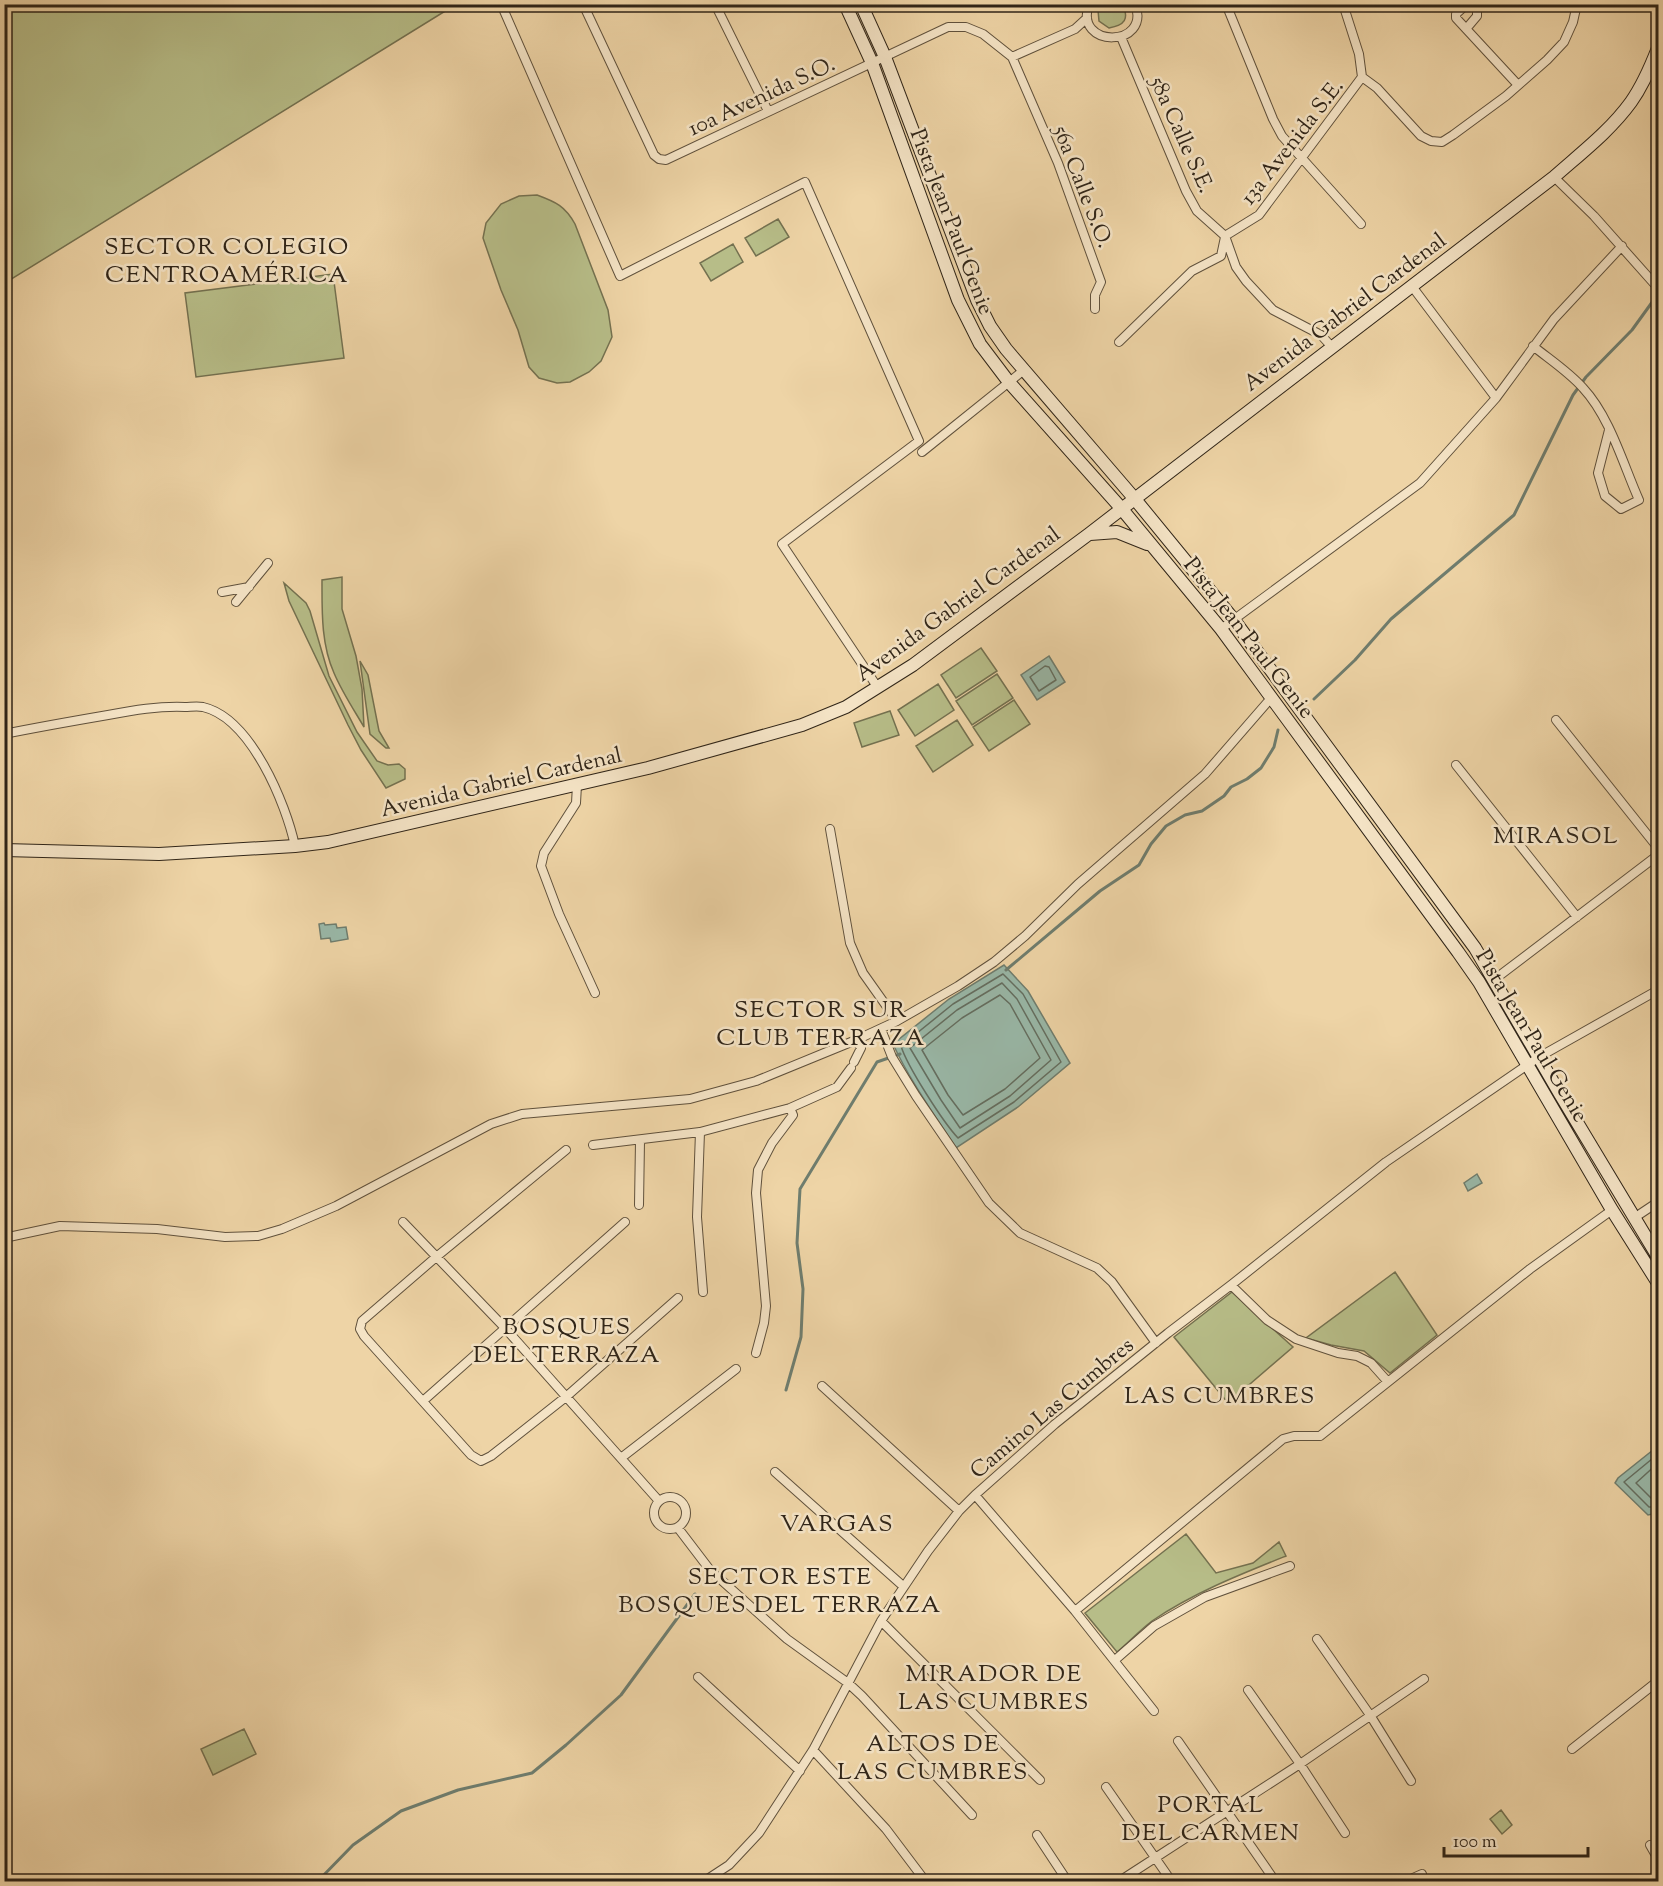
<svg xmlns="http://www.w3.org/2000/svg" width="1663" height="1886" font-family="'Sorts Mill Goudy',serif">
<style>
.green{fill:#b7bd88;stroke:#747150;stroke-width:1.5}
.water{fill:#99b8a8;stroke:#6f7d6e;stroke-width:1.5}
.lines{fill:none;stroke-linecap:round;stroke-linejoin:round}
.shore{stroke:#646e60;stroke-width:1.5}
.stream{stroke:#6f7d6e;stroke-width:3}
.street-casing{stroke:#60513c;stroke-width:10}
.secondary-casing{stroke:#302518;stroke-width:14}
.street{stroke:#f4e3c5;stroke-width:8}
.secondary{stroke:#f4e3c5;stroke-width:12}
.labels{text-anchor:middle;stroke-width:5;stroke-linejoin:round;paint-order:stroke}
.street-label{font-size:22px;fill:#302518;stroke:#f4e3c5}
.neighbourhood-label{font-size:24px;letter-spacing:1.5px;fill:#302518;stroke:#f4e3c5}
</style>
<rect width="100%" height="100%" fill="#eed4a6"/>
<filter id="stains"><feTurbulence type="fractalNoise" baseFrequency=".00333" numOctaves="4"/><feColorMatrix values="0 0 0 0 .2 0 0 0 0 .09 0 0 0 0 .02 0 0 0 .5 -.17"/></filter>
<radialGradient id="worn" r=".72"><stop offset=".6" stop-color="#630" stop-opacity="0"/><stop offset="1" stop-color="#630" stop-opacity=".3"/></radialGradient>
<path class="green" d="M 5,4 L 455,4 L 455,5 L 5,283 Z
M 1101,5 L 1123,5 C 1129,19 1125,25 1109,28 L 1099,21 L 1098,10 Z
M 537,195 C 556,202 565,206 575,224 L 608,310 L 612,337 L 601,361 L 589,372 L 570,382 L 557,383 L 539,378 L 529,367 L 518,330 L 501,290 L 483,238 L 486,223 L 501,204 L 519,196 Z
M 778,219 L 789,237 L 756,256 L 745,238 Z
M 733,244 L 743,262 L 711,281 L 700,263 Z
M 333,274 L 344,358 L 196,377 L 185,293 Z
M 342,577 L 342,609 L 356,656 L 362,689 L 364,727 C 354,710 342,692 334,673 C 321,644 322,611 322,580 Z
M 284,583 L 306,603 L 310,611 L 329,676 L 357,732 L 377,761 L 388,765 L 399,764 L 405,769 L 405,779 L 386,788 L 361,750 L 348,725 L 289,601 Z
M 981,648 L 997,671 L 956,698 L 941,675 Z
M 360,661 L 368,675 L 379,731 L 389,748 L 386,748 L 370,734 Z
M 997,674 L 1013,698 L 972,725 L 956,701 Z
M 938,684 L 954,710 L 915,736 L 898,710 Z
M 1014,700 L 1030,724 L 989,751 L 973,727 Z
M 890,711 L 899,735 L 862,747 L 854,723 Z
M 957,720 L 973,745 L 933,772 L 916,746 Z
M 1395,1272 L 1437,1335 L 1390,1373 L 1364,1351 L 1331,1345 L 1306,1338 Z
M 1232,1292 L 1293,1347 L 1228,1403 L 1174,1337 Z
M 1186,1534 L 1216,1573 L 1253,1563 L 1279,1542 L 1286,1556 C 1241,1574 1193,1593 1152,1621 C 1140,1630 1129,1642 1117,1652 L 1085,1613 Z
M 244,1729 L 256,1754 L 213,1775 L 201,1749 Z
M 1501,1810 L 1512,1825 L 1502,1834 L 1490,1819 Z"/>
<path class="water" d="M 1049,656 L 1065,682 L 1037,700 L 1021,675 Z
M 324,923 L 325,925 L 336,924 L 337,928 L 346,927 L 348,939 L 331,942 L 330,938 L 321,939 L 319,924 Z
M 1004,965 L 1028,991 L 1070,1063 L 1018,1107 L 956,1148 C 934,1114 910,1081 893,1044 L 949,999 Z
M 1477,1174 L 1482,1183 L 1468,1191 L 1464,1183 Z
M 1658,1446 L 1658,1513 L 1648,1515 L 1615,1483 L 1618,1478 Z"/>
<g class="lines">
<path class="shore" d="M 1045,666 L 1049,667 L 1056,680 L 1039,691 L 1030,677 Z
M 1003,974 L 1023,994 L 1061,1062 L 1014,1102 L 958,1138 C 943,1122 907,1066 901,1046 L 953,1004 Z
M 1002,983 L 1017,999 L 1051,1060 L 1010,1096 L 960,1128 L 941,1100 L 910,1048 L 957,1010 Z
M 1000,995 L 1010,1004 L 1040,1058 L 1005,1089 L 963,1115 L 948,1095 L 922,1050 L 962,1018 Z
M 1658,1454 L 1624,1482 L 1649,1507 L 1658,1507
M 1658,1463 L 1636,1483 L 1652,1499 L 1658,1499"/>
<path class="stream" d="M 1314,699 L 1355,660 L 1391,619 L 1514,515 L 1573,395 L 1586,377 L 1632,330 L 1658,294
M 1006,970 L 1100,891 L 1139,865 L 1151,844 L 1166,826 L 1185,815 L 1202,811 L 1224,796 L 1231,787 L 1247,779 L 1261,768 L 1274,747 L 1278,730
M 786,1390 L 801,1337 L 803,1289 L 797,1243 L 800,1189 L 877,1062 L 900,1054
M 317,1882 L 353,1845 L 401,1811 L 458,1790 L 532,1773 L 566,1745 L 621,1695 L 695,1594"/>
<g class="street-casing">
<path id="street" d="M 501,4 L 620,276 L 805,182 L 919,441 L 782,544 L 874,682 L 880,687
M 583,4 L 654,155 L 659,159 L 666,160 L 948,27 L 966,27 L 983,34 L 1012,57 L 1058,163 L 1101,282 L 1095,295 L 1095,309
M 715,4 L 768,111
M 1089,4 C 1073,49 1152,48 1135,4
M 1226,4 L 1273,119 L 1282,136 L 1361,224
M 1343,4 L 1359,54 L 1362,77 L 1377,88 L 1421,136 L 1431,141 L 1442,142 L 1453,135 L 1506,96 L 1547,60 L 1564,42 L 1573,22 L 1577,4
M 1467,4 L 1456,14 L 1456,18 L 1518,85
M 1466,29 L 1477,16 L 1477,9 L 1470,4
M 1121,37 L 1186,191 L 1197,211 L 1225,236 L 1236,267 L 1246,281 L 1273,310 L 1321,335 L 1331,346
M 1012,57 L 1075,29 L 1087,18
M 1554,177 L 1594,216 L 1658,288
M 1225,236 L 1259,215 L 1362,77
M 1411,285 L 1496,398
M 1119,342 L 1192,271 L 1221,256 L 1225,237
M 1533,346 C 1549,359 1569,372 1583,388 C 1610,417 1623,464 1639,500 L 1621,509 L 1605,496 L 1598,473 L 1609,430
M 922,452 L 1024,370
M 222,592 L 249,587
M 236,602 L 268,563
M 1221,629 L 1420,483 L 1496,398 L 1554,319 L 1622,246
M 1556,720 L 1658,848
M 4,734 C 39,727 73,721 108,715 C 134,710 158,706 185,707 C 190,707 197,706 203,707 C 251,718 286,804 295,846
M 1456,765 L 1577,917
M 577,785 L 576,803 L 544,853 L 541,866 L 559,914 L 595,993
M 830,829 L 850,943 L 863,973 L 897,1021
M 1495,979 L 1658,855
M 881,1029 L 892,1057 L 916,1096 L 989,1203 L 1020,1233 L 1097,1268 L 1112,1282 L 1156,1343
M 854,1062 L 861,1048 L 856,1040
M 700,1132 L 697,1217 L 703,1292
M 593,1145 L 700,1132 L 790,1108
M 566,1150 L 435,1258 L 362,1321 L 360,1329 L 364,1336 L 471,1455 L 481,1461 L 491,1456 L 567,1396 L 678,1298
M 639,1205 L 640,1141
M 1634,1218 L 1658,1202
M 403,1222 L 505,1328 L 659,1501
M 4,1238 L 60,1226 L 157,1229 L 225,1237 L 258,1236 L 282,1229 L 336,1206 L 491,1124 L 522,1114 L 690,1099 L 756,1081 L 856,1040 L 897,1021 L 958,986 L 994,962 L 1025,936 L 1078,884 L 1205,774 L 1272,697
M 1231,1285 L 1267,1320 L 1296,1339 L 1338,1353 L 1357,1356 L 1371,1363 L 1388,1382
M 756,1353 L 764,1323 L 766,1306 L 756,1193 L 758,1170 L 772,1143 L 793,1115 L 790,1108 L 837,1087 L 851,1068
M 822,1386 L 959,1511
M 423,1401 L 625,1222
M 621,1458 L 736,1369
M 775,1472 L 903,1586
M 975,1495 L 1075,1611 L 1154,1711
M654 1513a16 16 0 1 1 32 0a16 16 0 1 1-32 0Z
M 678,1528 L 710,1570 L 787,1639 L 848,1683 L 862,1696 L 972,1815
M 1075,1611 L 1283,1439 L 1294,1436 L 1320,1436 L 1530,1269 L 1612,1210
M 881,1621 L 1040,1780
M 1317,1639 L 1370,1715 L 1411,1781
M 1115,1660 L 1154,1626 L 1205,1597 L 1290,1566
M 698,1677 L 800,1771
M 1248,1690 L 1300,1764 L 1345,1833
M 1178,1741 L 1273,1878
M 1572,1749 L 1658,1681
M 813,1750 L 886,1829 L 926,1882
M 1106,1787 L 1172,1882
M 1037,1835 L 1068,1882
M 1650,1845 L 1658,1859
M 703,1882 L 729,1865 L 759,1833 L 813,1750 L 881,1621 L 928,1551 L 959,1511 L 975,1495 L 1055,1424 L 1168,1333 L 1231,1285 L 1386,1162 L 1539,1057 L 1658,990
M 1118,1882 L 1300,1764 L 1424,1679
M 1404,1882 L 1422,1874"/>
</g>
<g class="secondary-casing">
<path id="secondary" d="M 845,4 L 872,63 L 958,300 L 980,344 L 1008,381 L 1121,508 L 1221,629 L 1458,952 L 1479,982 L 1612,1210 L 1658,1283
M 861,4 L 885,57 L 977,300 L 990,326 L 1006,349 L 1134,498 L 1234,620 L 1475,948 L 1560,1094 L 1658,1257
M 1090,534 L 1117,532 L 1147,544
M 4,850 L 159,854 L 295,846 L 328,842 L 648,768 L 802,725 L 846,707 L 913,665 L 1089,534 L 1554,177 C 1581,153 1610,131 1631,102 C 1643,85 1651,66 1658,48"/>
</g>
<use href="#street" class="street"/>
<use href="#secondary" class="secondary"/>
</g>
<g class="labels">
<g class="street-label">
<text transform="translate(761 95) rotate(-25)" y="8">10a Avenida S.O.</text>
<text transform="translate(1183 134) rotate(66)" y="8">58a Calle S.E.</text>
<text transform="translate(1291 141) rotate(-52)" y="8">13a Avenida S.E.</text>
<text transform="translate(1084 186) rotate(69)" y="8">56a Calle S.O.</text>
<text transform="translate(953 221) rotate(69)" y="8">Pista Jean Paul Genie</text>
<text transform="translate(1344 311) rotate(-37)" y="8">Avenida Gabriel Cardenal</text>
<text transform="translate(957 603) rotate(-36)" y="8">Avenida Gabriel Cardenal</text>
<text transform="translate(1250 637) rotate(52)" y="8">Pista Jean Paul Genie</text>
<text transform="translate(501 781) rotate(-13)" y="8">Avenida Gabriel Cardenal</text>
<text transform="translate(1533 1035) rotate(59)" y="8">Pista Jean Paul Genie</text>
<text transform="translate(1051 1407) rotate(-40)" y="8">Camino Las Cumbres</text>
</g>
<g class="neighbourhood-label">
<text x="227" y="254">SECTOR COLEGIO<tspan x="227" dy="28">CENTROAMÉRICA</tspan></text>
<text x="1556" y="843">MIRASOL</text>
<text x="821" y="1017">SECTOR SUR<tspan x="821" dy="28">CLUB TERRAZA</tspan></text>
<text x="567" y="1334">BOSQUES<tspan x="567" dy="28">DEL TERRAZA</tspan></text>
<text x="1220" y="1403">LAS CUMBRES</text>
<text x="837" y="1531">VARGAS</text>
<text x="780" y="1584">SECTOR ESTE<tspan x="780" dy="28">BOSQUES DEL TERRAZA</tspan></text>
<text x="994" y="1681">MIRADOR DE<tspan x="994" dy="28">LAS CUMBRES</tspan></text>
<text x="933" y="1751">ALTOS DE<tspan x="933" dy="28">LAS CUMBRES</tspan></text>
<text x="1211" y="1812">PORTAL<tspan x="1211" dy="28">DEL CARMEN</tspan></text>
</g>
</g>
<rect width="1663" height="1886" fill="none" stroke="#eed4a6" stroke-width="24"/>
<rect x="6" y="6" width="1651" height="1874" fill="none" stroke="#302518" stroke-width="3"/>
<rect x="12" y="12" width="1639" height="1862" fill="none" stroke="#302518" stroke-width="1.5"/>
<path d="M1444 1847v9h144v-9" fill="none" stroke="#302518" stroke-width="3"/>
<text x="1453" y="1847" font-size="18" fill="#302518" stroke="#f4e3c5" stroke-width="4.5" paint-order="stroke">100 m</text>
<rect width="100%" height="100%" filter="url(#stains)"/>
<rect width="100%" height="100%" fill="url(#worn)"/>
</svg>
